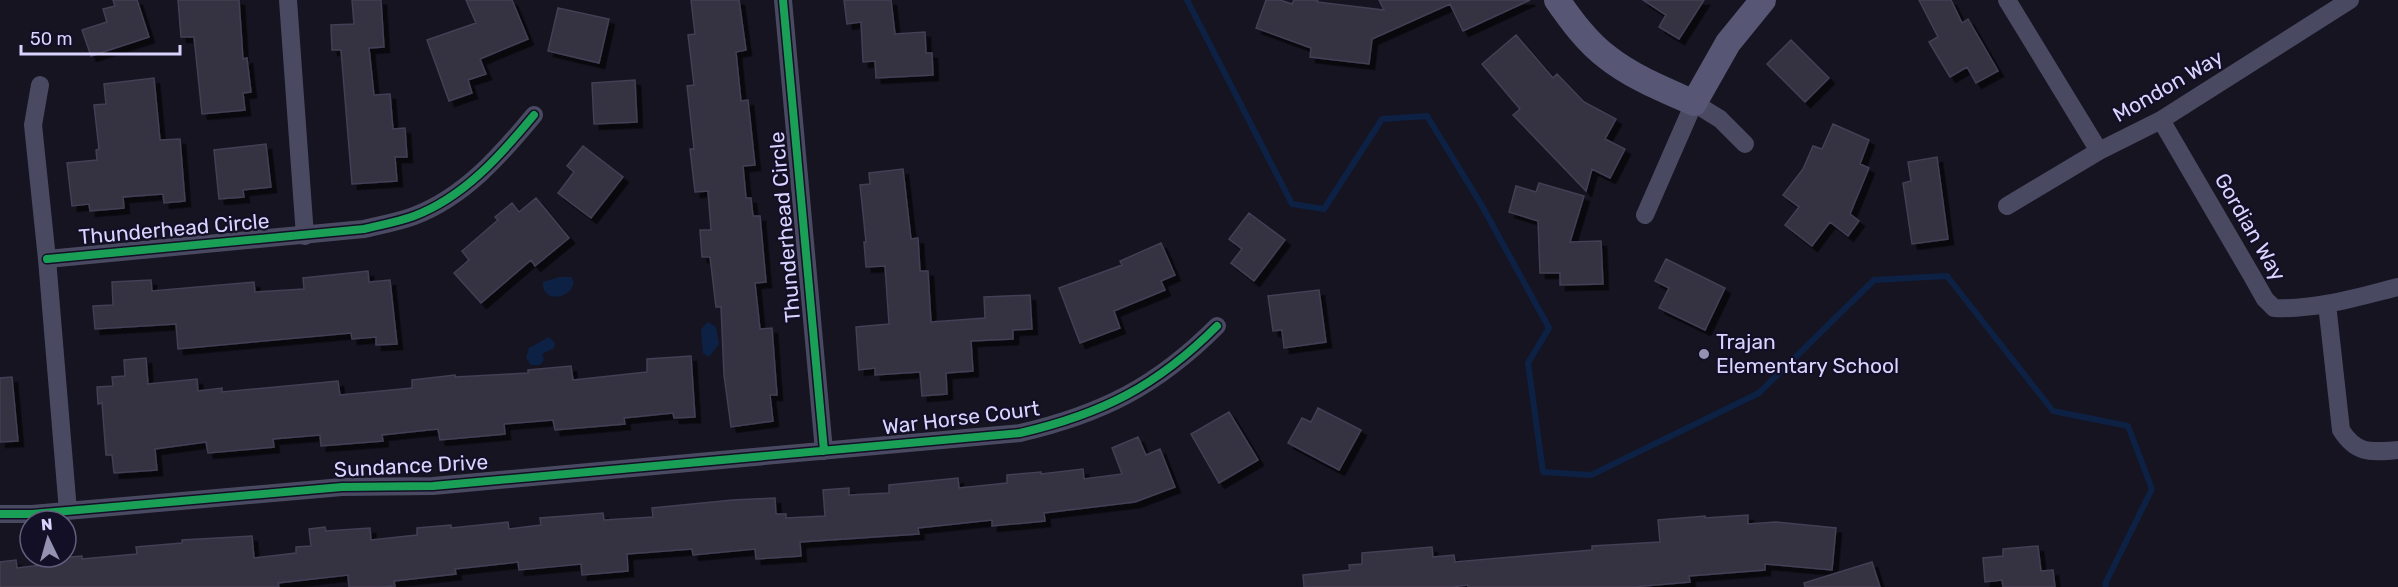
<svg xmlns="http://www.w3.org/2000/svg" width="2398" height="587" font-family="Rubik,sans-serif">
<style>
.water{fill:#0d2144}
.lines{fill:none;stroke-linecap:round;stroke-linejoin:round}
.stream{stroke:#0d2144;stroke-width:6}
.building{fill:#343243;stroke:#433f54;stroke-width:1.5;filter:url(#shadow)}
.street{stroke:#4a4962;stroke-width:18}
.secondary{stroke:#575674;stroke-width:26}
.cycleway-casing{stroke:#130f26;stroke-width:11}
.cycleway{stroke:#1a9f57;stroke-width:8}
.poi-dot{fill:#9591b1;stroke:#130f26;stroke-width:2}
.labels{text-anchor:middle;stroke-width:4.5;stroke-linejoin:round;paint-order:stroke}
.street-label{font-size:21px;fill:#d9d4ff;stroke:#130f26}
.poi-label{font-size:21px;fill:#d9d4ff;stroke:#130f26;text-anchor:start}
</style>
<defs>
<filter id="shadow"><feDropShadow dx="5.5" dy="5.5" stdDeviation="0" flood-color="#0009"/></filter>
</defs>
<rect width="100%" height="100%" fill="#161421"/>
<path class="water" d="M 560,277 L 571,277 L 574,282 C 571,300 541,303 543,282 Z
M 708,322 L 716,327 L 719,344 L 709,357 L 703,353 L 701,329 Z
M 549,337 L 555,343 L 554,348 L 542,354 L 544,360 L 540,365 L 531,365 L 526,358 L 529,348 Z"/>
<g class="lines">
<path class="stream" d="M 1187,0 L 1292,204 L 1324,209 L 1382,119 L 1427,116 L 1481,204 L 1549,328 L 1528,363 L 1543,472 L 1591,475 L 1759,393 L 1874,280 L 1947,276 L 2053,411 L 2128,426 L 2152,489 L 2105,584 L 2106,587"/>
</g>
<path class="building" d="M 113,0 L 137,0 L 149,37 L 91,56 L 82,30 L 107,22 L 103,9 L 115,6 Z
M 178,0 L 239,0 L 243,59 L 247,58 L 251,92 L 243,93 L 245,110 L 202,114 L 194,37 L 181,37 Z
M 352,0 L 381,0 L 384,47 L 369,48 L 374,95 L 390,94 L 393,129 L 405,128 L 407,157 L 395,157 L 397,181 L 352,184 L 341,50 L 332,50 L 331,25 L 354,24 Z
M 466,0 L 512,0 L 528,39 L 480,59 L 486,74 L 468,80 L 472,93 L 449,101 L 427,40 L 476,23 Z
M 691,0 L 739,0 L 746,50 L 736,52 L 741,101 L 748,100 L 755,165 L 743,166 L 746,198 L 751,198 L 753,216 L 760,216 L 766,282 L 755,283 L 760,329 L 772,328 L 777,395 L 770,395 L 773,421 L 731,427 L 724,375 L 721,307 L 716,307 L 710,257 L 702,257 L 700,230 L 711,230 L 708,191 L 695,192 L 690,149 L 694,149 L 687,86 L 694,85 L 688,35 L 695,34 Z
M 844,0 L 891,0 L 895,34 L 925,32 L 926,53 L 932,53 L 933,75 L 876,78 L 875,61 L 863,62 L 861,22 L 847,24 Z
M 1266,0 L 1280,0 L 1292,4 L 1294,0 L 1318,0 L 1317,2 L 1384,10 L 1379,0 L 1530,0 L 1463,31 L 1450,4 L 1372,39 L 1369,64 L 1310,57 L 1311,48 L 1256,28 Z
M 1643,0 L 1704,0 L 1679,39 L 1659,27 L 1666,15 Z
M 1919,0 L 1951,0 L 1962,23 L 1968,19 L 1998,71 L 1976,83 L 1967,67 L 1950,77 L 1929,42 L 1938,37 Z
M 558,8 L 609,19 L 599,63 L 548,51 Z
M 1516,35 L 1553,78 L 1557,74 L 1584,102 L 1616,119 L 1605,139 L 1625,149 L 1610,178 L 1592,169 L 1586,191 L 1513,115 L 1520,109 L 1482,64 Z
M 1791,40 L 1829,78 L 1805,102 L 1767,64 Z
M 154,78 L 160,140 L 180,139 L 185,201 L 164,203 L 163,194 L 123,197 L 124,208 L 90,211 L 89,204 L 72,206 L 67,163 L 97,160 L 96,150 L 99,149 L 94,105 L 106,104 L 104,84 Z
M 635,80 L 637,122 L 594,124 L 592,83 Z
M 1833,124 L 1869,140 L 1860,164 L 1869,168 L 1850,214 L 1859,221 L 1848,236 L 1830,222 L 1812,246 L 1785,225 L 1799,207 L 1783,195 L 1803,169 L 1813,146 L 1822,149 Z
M 266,144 L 271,187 L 243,190 L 244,197 L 219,199 L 214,150 Z
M 583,146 L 623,177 L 591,218 L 558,193 L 574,172 L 567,166 Z
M 1937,157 L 1948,239 L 1912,244 L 1903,183 L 1911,181 L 1908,162 Z
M 903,169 L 911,239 L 918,238 L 920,271 L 928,271 L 931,322 L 985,318 L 984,297 L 1030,295 L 1032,329 L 1013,330 L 1013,339 L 971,341 L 973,371 L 946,373 L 947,394 L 922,396 L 920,372 L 875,375 L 875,368 L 859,370 L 856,327 L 889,324 L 885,266 L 866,267 L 864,242 L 866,242 L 860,185 L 870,184 L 869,173 Z
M 1539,183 L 1584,196 L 1570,242 L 1601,241 L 1603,284 L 1560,285 L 1560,273 L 1540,273 L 1538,221 L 1509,212 L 1516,186 L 1536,192 Z
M 536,198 L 569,238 L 535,266 L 531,260 L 481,303 L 454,273 L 469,260 L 462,251 L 498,220 L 495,217 L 512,203 L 519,212 Z
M 1249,213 L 1285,240 L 1254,281 L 1231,263 L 1242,249 L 1229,239 Z
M 1161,243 L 1175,275 L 1161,281 L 1165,290 L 1114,311 L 1120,328 L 1080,343 L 1059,288 L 1122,265 L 1120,261 Z
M 1666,259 L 1725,288 L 1705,330 L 1659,308 L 1669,288 L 1655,281 Z
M 368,271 L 369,282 L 390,280 L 397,344 L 376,345 L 376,337 L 352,339 L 351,333 L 178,349 L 176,324 L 95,329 L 93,306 L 113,305 L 112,282 L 151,280 L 152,291 L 254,282 L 255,292 L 304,289 L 303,278 Z
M 1319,290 L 1326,342 L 1284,348 L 1282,330 L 1273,331 L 1268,296 Z
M 691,356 L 695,417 L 674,418 L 673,413 L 624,418 L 625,424 L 555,430 L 553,420 L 504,424 L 505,434 L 440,440 L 438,429 L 382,435 L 383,441 L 321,446 L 320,435 L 273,439 L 274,447 L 208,453 L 206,442 L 155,449 L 157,470 L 114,473 L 112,455 L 106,455 L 102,403 L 98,404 L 97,387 L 113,386 L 112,377 L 125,376 L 124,360 L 146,358 L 148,384 L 197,379 L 198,391 L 222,388 L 222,392 L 338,381 L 340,395 L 412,388 L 412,380 L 455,375 L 455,377 L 528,373 L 528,370 L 571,366 L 573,380 L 647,372 L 647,359 Z
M 12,377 L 18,441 L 0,442 L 0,378 Z
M 1318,408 L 1361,430 L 1339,470 L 1288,443 L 1302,418 L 1311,422 Z
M 1229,412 L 1258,460 L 1219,483 L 1191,434 Z
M 1138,437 L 1146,455 L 1160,449 L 1175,487 L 1135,502 L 1044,513 L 1045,521 L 992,526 L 992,520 L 918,528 L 919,534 L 800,542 L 801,556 L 756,559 L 755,549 L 693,555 L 692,549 L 627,554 L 628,571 L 582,575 L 581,564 L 519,570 L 518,562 L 455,569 L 456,574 L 394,581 L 395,586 L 379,587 L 349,587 L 348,575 L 278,583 L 279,587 L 0,587 L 0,562 L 16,560 L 17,568 L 58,563 L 58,558 L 82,556 L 82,559 L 137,554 L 136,547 L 182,543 L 182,540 L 252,536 L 254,558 L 296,553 L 296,547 L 311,546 L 309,529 L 325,527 L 326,531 L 370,528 L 371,540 L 417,535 L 417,528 L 451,525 L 451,528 L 508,522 L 509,529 L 541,525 L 540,518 L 603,513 L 604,520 L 653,517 L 652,508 L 733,500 L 775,498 L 776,514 L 786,514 L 786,518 L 825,516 L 823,490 L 849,488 L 849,495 L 889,493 L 889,485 L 958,478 L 959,488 L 1007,483 L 1007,475 L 1041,472 L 1041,474 L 1083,469 L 1084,479 L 1122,474 L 1112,448 Z
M 1748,515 L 1748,524 L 1776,522 L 1836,528 L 1832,570 L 1765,564 L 1765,570 L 1689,576 L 1690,582 L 1633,587 L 1468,587 L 1468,585 L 1451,587 L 1304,587 L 1303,575 L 1350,570 L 1349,565 L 1362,564 L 1362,553 L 1432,547 L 1433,557 L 1454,555 L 1455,562 L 1592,550 L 1592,546 L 1660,542 L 1658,520 L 1705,516 L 1705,518 Z
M 2038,546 L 2041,571 L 2053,570 L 2055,587 L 2003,587 L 2002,580 L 1985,582 L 1983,558 L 2003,556 L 2003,549 Z
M 1872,562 L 1880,587 L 1805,587 L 1804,583 Z"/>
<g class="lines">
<path class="street" d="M 288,0 L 305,236
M 783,0 L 824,451
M 2007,0 L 2099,151
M 40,85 L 33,125 L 47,259 L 68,511
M 2161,120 L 2252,276 L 2265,299 L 2274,308 C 2316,310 2358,297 2398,287
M 2007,206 L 2099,151 L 2161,120 L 2350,0
M 1645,215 L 1694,103 L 1720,119 L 1745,144
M 47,259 L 364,229 C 380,225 398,222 414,216 C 464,197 500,156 534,115
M 2327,304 L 2341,430 C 2357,455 2371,452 2398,450
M 0,514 L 32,514 L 342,487 L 433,486 L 1020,433 C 1102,414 1157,386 1217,326"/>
<path class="secondary" d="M 1557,0 C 1571,20 1587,42 1607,57 C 1632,77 1665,90 1694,103 L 1728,43 L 1763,0"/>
<g class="cycleway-casing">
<path id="cycleway" d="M 783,0 L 824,451
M 47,259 L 364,229 C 380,225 398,222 414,216 C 464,197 500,156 534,115
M 0,514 L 32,514 L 342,487 L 433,486 L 1020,433 C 1102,414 1157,386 1217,326"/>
</g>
<use href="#cycleway" class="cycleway"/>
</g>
<circle class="poi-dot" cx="1704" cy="354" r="6"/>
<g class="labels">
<g class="street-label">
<text transform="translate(2168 86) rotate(-30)" y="7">Mondon Way</text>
<text transform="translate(785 227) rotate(-95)" y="7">Thunderhead Circle</text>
<text transform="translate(2250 227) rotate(60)" y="7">Gordian Way</text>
<text transform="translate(174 229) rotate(-5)" y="7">Thunderhead Circle</text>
<text transform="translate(961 418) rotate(-7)" y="7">War Horse Court</text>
<text transform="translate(411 466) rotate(-3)" y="7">Sundance Drive</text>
</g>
<g class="poi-label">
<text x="1716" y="349">Trajan<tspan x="1716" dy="24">Elementary School</tspan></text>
</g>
</g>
<g transform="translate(48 539) rotate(355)"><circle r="28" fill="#130f26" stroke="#625e7d" stroke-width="1.5"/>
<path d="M0-4.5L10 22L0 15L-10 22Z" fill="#9591b1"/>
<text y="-9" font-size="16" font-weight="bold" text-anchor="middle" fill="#d9d4ff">N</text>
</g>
<path d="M21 45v9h159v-9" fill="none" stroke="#d9d4ff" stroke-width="3"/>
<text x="30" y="45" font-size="18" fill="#d9d4ff" stroke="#130f26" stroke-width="4.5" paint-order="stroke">50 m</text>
</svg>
